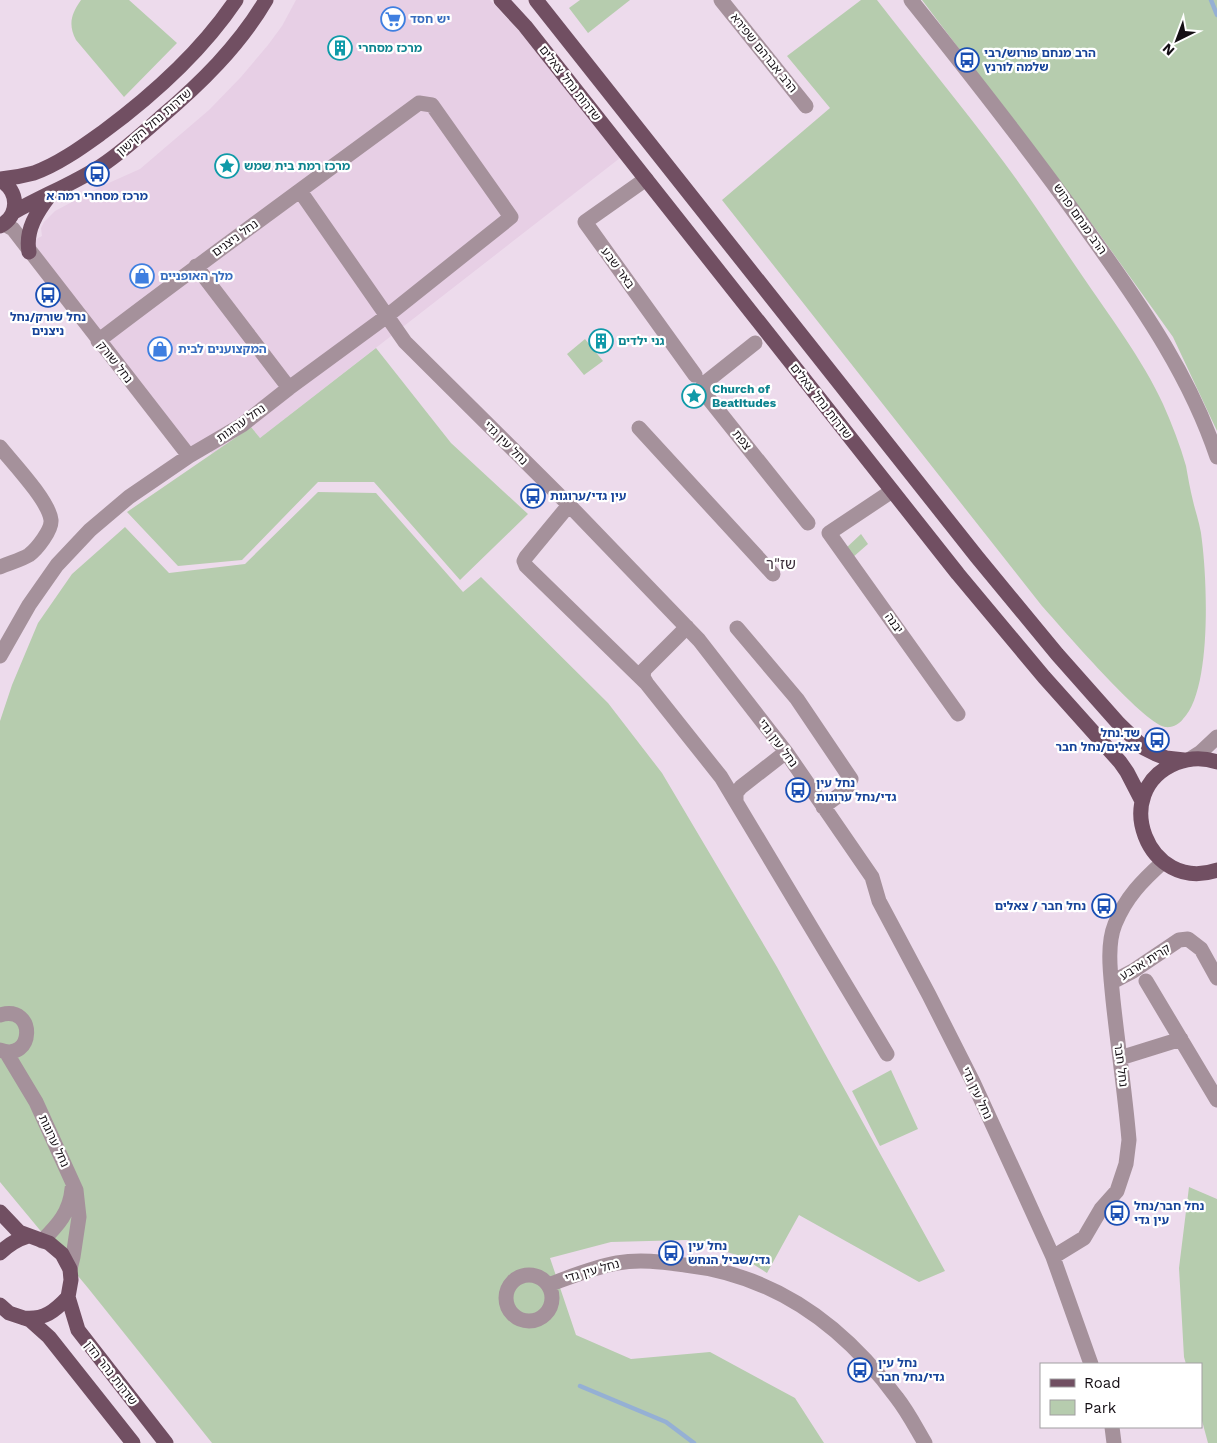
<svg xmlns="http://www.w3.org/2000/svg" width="1217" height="1443" font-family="'Work Sans','Noto Sans Hebrew',sans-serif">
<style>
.built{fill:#e7cfe5}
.green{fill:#b6ccae}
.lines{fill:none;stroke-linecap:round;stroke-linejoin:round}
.stream{stroke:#95b0d4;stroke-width:4.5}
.minor{stroke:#a5919b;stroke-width:15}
.major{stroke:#714f62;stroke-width:15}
.labels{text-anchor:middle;stroke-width:4.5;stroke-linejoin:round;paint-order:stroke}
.shop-label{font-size:12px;font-weight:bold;fill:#366cbe;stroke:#fff;text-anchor:start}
.culture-label{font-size:12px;font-weight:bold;fill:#0d838f;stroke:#fff;text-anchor:start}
.street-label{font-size:12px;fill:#140e14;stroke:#fff}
.transit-label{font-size:12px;font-weight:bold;fill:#164399;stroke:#fff;text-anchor:start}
.quarter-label{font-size:15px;fill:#3c2e3b;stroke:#fff}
</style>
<rect width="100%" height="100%" fill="#eddbec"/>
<path class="built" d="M 296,0 L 490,0 L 519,31 L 620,158 L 260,438 L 251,427 L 212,454 L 203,440 L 191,447 L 30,242 L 42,236 L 41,228 L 44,222 L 55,211 L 102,186 L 140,169 L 209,110 L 241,77 L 268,45 L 282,26 Z"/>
<path class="green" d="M 81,0 L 129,0 L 177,43 L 124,97 L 76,40 C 68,25 71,14 81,0 Z
M 580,0 L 630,0 L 588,33 L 569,8 Z
M 861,0 L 877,0 C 919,54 962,106 1003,161 C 1030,197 1055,236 1081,274 C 1108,314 1143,360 1163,404 C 1172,424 1180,445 1186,466 C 1188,477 1190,489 1193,501 C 1196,514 1201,527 1202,541 C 1207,581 1212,690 1183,719 C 1179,724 1173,728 1165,727 C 1143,723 1062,628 1042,606 L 722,200 L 830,108 L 787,56 Z
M 922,0 L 1217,0 L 1217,431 L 1173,337 L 1095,228 Z
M 585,339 L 603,361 L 584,375 L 567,354 Z
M 376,348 L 451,443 L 528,514 L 460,580 L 374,482 L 318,482 L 242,560 L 178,566 L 127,512 L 251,427 L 260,438 Z
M 318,492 L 376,493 L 463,592 L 481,577 L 608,703 L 662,773 L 777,967 L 945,1271 L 919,1282 L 799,1215 L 767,1273 L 740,1256 L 687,1240 L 611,1242 L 550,1258 L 576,1335 L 631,1359 L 710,1352 L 795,1398 L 824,1443 L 212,1443 L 88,1288 L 0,1182 L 0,721 L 12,685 L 38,623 L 72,574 L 125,527 L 169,573 L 245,564 Z
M 861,534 L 868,544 L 852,558 L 845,549 Z
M 891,1070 L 918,1129 L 880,1146 L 852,1091 Z
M 1189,1187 L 1217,1199 L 1217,1443 L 1208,1443 L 1201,1417 L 1201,1364 L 1186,1364 L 1184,1357 L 1179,1268 Z"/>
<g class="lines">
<path class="stream" d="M 1211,0 L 1217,15
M 580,1386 L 666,1422 L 694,1443"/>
<path class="minor" d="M 721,0 L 806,106
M 911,0 C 975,80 1038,160 1097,244 C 1145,311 1191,379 1217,457
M 646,179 L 585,222 L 695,375
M 300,191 L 405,342 L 569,505 L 699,640 L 786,752 L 872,877 L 879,901 L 929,995 L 973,1082 L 1024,1193 L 1053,1257 L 1091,1364
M 4,224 L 13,229 L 189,456
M 196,266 L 289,388
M 755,343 L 706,382 L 701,389 L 808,523
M 639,428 L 773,574
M 0,447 C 13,463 49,501 51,520 C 52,530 37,549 29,555 C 21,560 9,563 0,567
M 892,491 L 829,533 L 958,714
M 569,505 L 526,557 L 524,561 L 526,566 L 647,684 L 721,777 L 887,1054
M 737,628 L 797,699 L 851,779 L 846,790 L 823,807
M 0,656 L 29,605 L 57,565 L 90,530 L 129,497 L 189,456 L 242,425 L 289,388 L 387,316 L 511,217 L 432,105 L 419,103 C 312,182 204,260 98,341
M 647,684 L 643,677 L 644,670 L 687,627
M 1190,759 L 1201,752 L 1217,737
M 736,800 L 736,793 L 741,787 L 786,752
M 1146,981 L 1217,1100
M 1112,982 L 1133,971 L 1179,940 L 1188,939 L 1201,949 L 1217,978
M 0,1015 C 37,1004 34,1063 0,1050
M 6,1052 L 36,1102 L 76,1190 L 79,1217 L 73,1257 L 70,1269
M 1120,1058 L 1181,1039
M 42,1241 C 58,1225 70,1212 72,1189
M 1053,1257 L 1084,1238 L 1101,1209 L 1117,1191 L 1126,1164 L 1129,1140 C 1125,1093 1118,1047 1113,1000 C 1111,977 1106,946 1115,924 C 1126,897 1142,881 1163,862
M506 1298a23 23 0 1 1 46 0a23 23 0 1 1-46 0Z
M 548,1285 C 570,1277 594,1267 617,1263 C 640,1259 662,1262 685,1265 C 776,1275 844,1326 897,1398 C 908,1412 916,1428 925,1443
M 1112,1427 L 1114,1443"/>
<path class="major" d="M 501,0 L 525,26 L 958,574 L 1044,677 L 1120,762 L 1127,772 L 1142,801
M 536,0 L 977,557 L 1057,654 L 1119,724 L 1144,748 L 1156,754 L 1166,758 L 1184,760
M 0,179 C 12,178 23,176 34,173 C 59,164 82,147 103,132 C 153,95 201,52 236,0
M 0,180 C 19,191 20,215 0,226
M 14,212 C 42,196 73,184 101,166 C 122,152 141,135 160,118 C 200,84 239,46 266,0
M 29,252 C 25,230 37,212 50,195
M 1217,762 C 1203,757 1189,758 1176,763 C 1108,791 1148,894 1217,870
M 0,1212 L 19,1232 L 49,1243 L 62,1254 L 70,1269 L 71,1280 L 68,1297 L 78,1330 L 166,1443
M 0,1253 C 8,1245 18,1239 28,1236
M 0,1305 L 9,1313 L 30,1320 L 49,1337 L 133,1443
M 24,1318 C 44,1320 55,1311 68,1297"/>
</g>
<defs>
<g id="supermarket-ring" transform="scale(1.25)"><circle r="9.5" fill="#fff" stroke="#3f7fe0" stroke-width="1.5"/><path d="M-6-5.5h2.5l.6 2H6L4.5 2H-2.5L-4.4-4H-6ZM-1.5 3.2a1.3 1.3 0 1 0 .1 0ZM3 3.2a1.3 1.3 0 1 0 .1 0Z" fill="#3f7fe0"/></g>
<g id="building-ring" transform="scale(1.25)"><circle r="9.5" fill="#fff" stroke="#0f9aa8" stroke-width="1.5"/><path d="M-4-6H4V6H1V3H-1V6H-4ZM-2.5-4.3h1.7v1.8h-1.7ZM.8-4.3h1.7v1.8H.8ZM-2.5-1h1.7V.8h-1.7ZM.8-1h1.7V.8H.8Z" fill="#0f9aa8"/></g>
<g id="bus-ring" transform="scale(1.25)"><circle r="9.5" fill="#fff" stroke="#1a4fb4" stroke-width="1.5"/><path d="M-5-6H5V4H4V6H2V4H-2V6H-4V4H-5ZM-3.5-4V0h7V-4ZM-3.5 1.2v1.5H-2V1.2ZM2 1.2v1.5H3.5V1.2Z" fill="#1a4fb4"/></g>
<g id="sight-ring" transform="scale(1.25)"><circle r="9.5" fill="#fff" stroke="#0f9aa8" stroke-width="1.5"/><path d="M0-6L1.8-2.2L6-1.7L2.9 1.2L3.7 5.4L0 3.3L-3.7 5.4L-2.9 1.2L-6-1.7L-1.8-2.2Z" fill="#0f9aa8"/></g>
<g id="shop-ring" transform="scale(1.25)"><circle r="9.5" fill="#fff" stroke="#3f7fe0" stroke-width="1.5"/><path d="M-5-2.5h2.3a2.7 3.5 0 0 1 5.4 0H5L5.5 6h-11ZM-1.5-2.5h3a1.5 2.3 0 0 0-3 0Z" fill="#3f7fe0"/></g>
</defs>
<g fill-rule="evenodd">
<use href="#supermarket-ring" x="393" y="19"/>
<use href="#building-ring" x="340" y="48"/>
<use href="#bus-ring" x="967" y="60"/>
<use href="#sight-ring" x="227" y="166"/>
<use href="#bus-ring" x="97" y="174"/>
<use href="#shop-ring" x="142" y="276"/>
<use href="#bus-ring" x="48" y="295"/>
<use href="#building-ring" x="601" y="341"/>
<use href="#shop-ring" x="160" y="349"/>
<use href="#sight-ring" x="694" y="396"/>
<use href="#bus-ring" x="533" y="496"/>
<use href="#bus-ring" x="1157" y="740"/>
<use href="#bus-ring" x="798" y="790"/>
<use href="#bus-ring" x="1104" y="906"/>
<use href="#bus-ring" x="1117" y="1213"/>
<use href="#bus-ring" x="671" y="1253"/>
<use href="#bus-ring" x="860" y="1370"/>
</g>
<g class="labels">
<g class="shop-label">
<text x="410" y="23">יש חסד</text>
<text x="160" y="280">מלך האופניים</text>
<text x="178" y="353">המקצוענים לבית</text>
</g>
<g class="culture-label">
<text x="358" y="52">מרכז מסחרי</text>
<text x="244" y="170">מרכז רמת בית שמש</text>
<text x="618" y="345">גני ילדים</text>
<text x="712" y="393">Church of<tspan x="712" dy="14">Beatitudes</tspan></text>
</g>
<g class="street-label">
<text transform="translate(764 53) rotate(51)" y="4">הרב אברהם שפירא</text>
<text transform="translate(570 83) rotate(52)" y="4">שדרות נחל צאלים</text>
<text transform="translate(154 122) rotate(-41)" y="4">שדרות נחל הקישון</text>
<text transform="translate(1080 219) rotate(55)" y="4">הרב מנחם פרוש</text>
<text transform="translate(235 238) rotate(-36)" y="4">נחל ניצנים</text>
<text transform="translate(618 268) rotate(54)" y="4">באר שבע</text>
<text transform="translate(115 362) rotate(52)" y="4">נחל שורק</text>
<text transform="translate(821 401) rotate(52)" y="4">שדרות נחל צאלים</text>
<text transform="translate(241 423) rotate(-35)" y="4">נחל ערוגות</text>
<text transform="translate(742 440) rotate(51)" y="4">צפת</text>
<text transform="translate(506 443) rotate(45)" y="4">נחל עין גדי</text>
<text transform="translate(894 623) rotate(55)" y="4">יבנה</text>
<text transform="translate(778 743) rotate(53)" y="4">נחל עין גדי</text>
<text transform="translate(1145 962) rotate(-32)" y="4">קרית ארבע</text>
<text transform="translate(1121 1065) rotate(83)" y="4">נחל חבר</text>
<text transform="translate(977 1093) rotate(65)" y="4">נחל עין גדי</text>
<text transform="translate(54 1141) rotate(65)" y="4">נחל ערוגות</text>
<text transform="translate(592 1271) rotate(-16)" y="4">נחל עין גדי</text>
<text transform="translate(111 1373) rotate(52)" y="4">שדרות נהר הדן</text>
</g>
<g class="transit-label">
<text x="984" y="57">הרב מנחם פורוש/רבי<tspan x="984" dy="14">שלמה לורנץ</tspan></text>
<text x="97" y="200" text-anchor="middle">מרכז מסחרי רמה א</text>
<text x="48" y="321" text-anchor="middle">נחל שורק/נחל<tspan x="48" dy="14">ניצנים</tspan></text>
<text x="550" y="500">עין גדי/ערוגות</text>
<text x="1140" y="737" text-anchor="end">שד.נחל<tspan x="1140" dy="14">צאלים/נחל חבר</tspan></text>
<text x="816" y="787">נחל עין<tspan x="816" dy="14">גדי/נחל ערוגות</tspan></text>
<text x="1086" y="910" text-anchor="end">נחל חבר / צאלים</text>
<text x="1134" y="1210">נחל חבר/נחל<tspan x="1134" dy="14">עין גדי</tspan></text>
<text x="688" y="1250">נחל עין<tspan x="688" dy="14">גדי/שביל הנחש</tspan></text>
<text x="878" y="1367">נחל עין<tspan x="878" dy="14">גדי/נחל חבר</tspan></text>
</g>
<g class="quarter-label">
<text x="781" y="569">שז"ר</text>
</g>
</g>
<rect x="1040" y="1363" width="162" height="65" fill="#ffffff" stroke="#a19fa1"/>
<rect x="1050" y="1379" width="25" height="8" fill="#714f62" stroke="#a19fa1"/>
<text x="1084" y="1388" font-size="15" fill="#140e14">Road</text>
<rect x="1050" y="1400" width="25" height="15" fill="#b6ccae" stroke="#a19fa1"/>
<text x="1084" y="1413" font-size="15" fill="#140e14">Park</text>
<g transform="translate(1177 40) rotate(222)" stroke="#ffffff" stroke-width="4" paint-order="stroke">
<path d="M0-4L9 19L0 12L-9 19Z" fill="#140e14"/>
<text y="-8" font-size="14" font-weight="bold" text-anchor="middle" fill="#140e14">N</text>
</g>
</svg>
